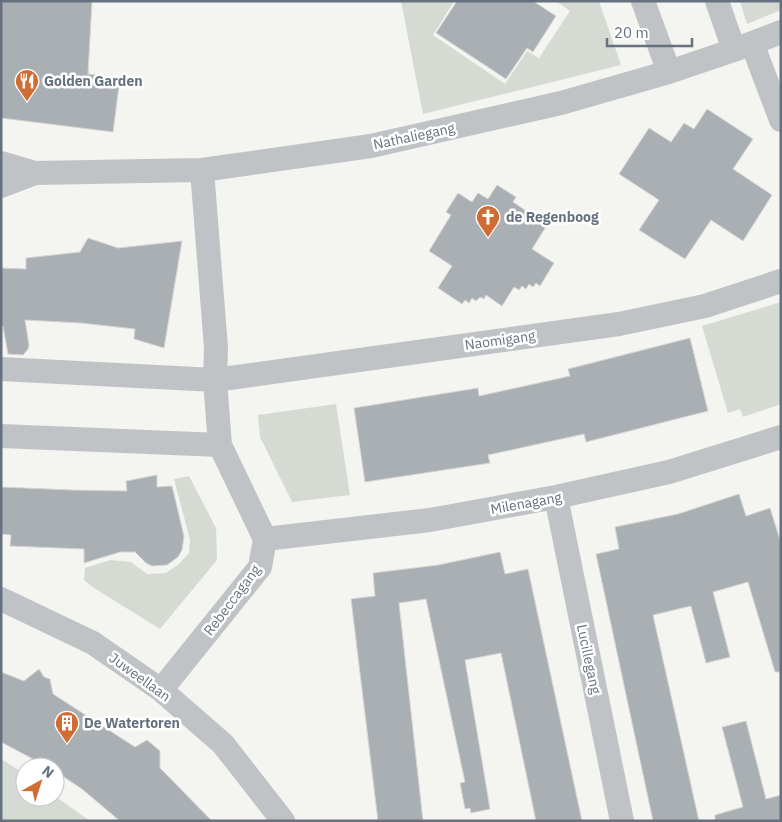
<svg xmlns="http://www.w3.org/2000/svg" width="782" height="822" font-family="'IBM Plex Sans',sans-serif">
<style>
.green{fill:#d5dbd2}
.building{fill:#aaafb4;stroke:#d5d6d4}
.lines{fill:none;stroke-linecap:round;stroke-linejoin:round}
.street{stroke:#c0c3c6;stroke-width:24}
.labels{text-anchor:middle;stroke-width:5;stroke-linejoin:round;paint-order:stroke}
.poi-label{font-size:14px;font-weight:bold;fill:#66717f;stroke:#fff;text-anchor:start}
.street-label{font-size:14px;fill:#66717f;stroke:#fff}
</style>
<rect width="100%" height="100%" fill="#f4f4f1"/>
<path class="green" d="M 401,1 L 450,1 L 453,3 L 433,35 L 505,84 L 527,51 L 539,58 L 570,11 L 556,1 L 599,1 L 621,65 L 423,114 Z
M 740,1 L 781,1 L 781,10 L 747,24 Z
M 781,302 L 781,404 L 743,417 L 740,409 L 728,413 L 702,326 Z
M 336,404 L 350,495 L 292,502 L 260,437 L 258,415 Z
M 189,476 L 216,528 L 217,560 L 160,629 L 91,586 L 84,580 L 85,568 L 111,560 L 131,562 L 147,574 L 166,573 L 179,564 L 189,553 L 190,540 L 174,479 Z
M 1,759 L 25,774 L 25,797 L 55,796 L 90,821 L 1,821 Z"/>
<path class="building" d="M 1,1 L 92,1 L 88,74 L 120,78 L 113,132 L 1,118 Z
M 457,1 L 533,1 L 556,16 L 533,52 L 527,48 L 506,79 L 436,33 Z
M 707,109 L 753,139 L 733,169 L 772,195 L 743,241 L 711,220 L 685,259 L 639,230 L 659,200 L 619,174 L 649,128 L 671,142 L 684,123 L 694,129 Z
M 497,185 L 516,197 L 513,202 L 547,225 L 532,249 L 554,263 L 540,286 L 536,283 L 533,287 L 529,284 L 526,289 L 522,286 L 519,290 L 514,287 L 502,306 L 486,295 L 484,299 L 480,297 L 476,301 L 472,298 L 469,303 L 465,300 L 462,304 L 438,288 L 452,266 L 429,251 L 451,215 L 446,212 L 458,193 L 472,202 L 478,193 L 488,199 Z
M 88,238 L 118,248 L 182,241 L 164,348 L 134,339 L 135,329 L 81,323 L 25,320 L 29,345 L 28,349 L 23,355 L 8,354 L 3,326 L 1,326 L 1,268 L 26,269 L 26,258 L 80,252 Z
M 690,338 L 708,411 L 586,442 L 584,434 L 488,455 L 490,463 L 365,482 L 354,408 L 478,388 L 479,396 L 570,376 L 568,369 Z
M 157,475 L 157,487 L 172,486 L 184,536 L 182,550 L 178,557 L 167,565 L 152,566 L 146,563 L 135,552 L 120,552 L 84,563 L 84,549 L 10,546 L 11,535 L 1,534 L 1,487 L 72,490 L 127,491 L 126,481 Z
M 739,494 L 746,516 L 770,508 L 781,543 L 781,672 L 775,672 L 748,582 L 713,592 L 730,657 L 706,663 L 691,606 L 653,615 L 699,821 L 653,821 L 596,554 L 619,549 L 615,527 L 678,514 Z
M 500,552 L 505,574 L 528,569 L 582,821 L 536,821 L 501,653 L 465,660 L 490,809 L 471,813 L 470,808 L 465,809 L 460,783 L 465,782 L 426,599 L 399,603 L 423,821 L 378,821 L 351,599 L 375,596 L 373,573 L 438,565 Z
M 39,669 L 44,677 L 50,679 L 53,694 L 135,747 L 147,740 L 160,751 L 160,768 L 212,821 L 120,821 L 82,789 L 55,771 L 55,767 L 48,767 L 1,742 L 1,672 L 24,681 Z
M 746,721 L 766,799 L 781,795 L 781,821 L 715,821 L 715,815 L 743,807 L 722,727 Z"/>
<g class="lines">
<path class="street" d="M 643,1 L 669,72
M 717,1 L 734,50
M 752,43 L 781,120
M 1,163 L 35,173 L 202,170 L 371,146 L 561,103 L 669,72 L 734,50 L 781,32
M 1,186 L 35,173
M 1,369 L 215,380 L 619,324 L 705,306 L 781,281
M 1,436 L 220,445
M 556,497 L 622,821
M 265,539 L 430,520 L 556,497 L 669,472 L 781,437
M 1,599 L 93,643 L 161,690 L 223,744 L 283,821
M 161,690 L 260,567 L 265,539 L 220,445 L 215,380 L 216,348 L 202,170"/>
</g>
<defs>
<g id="restaurant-pin" transform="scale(1.25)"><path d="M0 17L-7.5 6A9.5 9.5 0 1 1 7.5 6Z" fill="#d06d35" stroke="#fff"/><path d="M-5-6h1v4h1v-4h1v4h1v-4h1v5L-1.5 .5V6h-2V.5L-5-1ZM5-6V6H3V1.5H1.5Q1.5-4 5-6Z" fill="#fff"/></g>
<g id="church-pin" transform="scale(1.25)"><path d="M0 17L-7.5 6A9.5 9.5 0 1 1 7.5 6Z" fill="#d06d35" stroke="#fff"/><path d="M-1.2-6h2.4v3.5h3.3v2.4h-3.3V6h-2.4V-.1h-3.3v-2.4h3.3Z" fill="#fff"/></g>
<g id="building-pin" transform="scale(1.25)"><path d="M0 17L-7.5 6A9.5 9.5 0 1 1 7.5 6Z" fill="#d06d35" stroke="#fff"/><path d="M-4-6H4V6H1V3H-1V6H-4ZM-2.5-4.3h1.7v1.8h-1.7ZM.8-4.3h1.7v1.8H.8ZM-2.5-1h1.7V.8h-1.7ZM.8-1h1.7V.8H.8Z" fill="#fff"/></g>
</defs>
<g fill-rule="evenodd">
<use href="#restaurant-pin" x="27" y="81"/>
<use href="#church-pin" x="488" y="217"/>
<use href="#building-pin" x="67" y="723"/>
</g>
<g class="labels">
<g class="poi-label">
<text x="44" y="86">Golden Garden</text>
<text x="506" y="222">de Regenboog</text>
<text x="84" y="728">De Watertoren</text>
</g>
<g class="street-label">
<text transform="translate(414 136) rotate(-12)" y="5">Nathaliegang</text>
<text transform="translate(500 340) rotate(-8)" y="5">Naomigang</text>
<text transform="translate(526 503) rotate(-10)" y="5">Milenagang</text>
<text transform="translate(232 600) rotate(-53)" y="5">Rebeccagang</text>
<text transform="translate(589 659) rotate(78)" y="5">Lucillegang</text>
<text transform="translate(140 677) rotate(36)" y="5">Juweellaan</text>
</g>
</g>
<rect width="782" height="822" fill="none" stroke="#66717f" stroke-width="5"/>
<g transform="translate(40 782) rotate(39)"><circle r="24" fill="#ffffff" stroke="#c2c6cc"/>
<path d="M0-4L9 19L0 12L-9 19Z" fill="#d06d35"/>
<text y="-8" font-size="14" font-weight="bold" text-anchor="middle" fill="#66717f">N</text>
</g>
<path d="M607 38v8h85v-8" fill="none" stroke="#66717f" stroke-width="2.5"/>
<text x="614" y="38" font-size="15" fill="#66717f" stroke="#ffffff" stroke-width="4" paint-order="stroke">20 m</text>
</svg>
